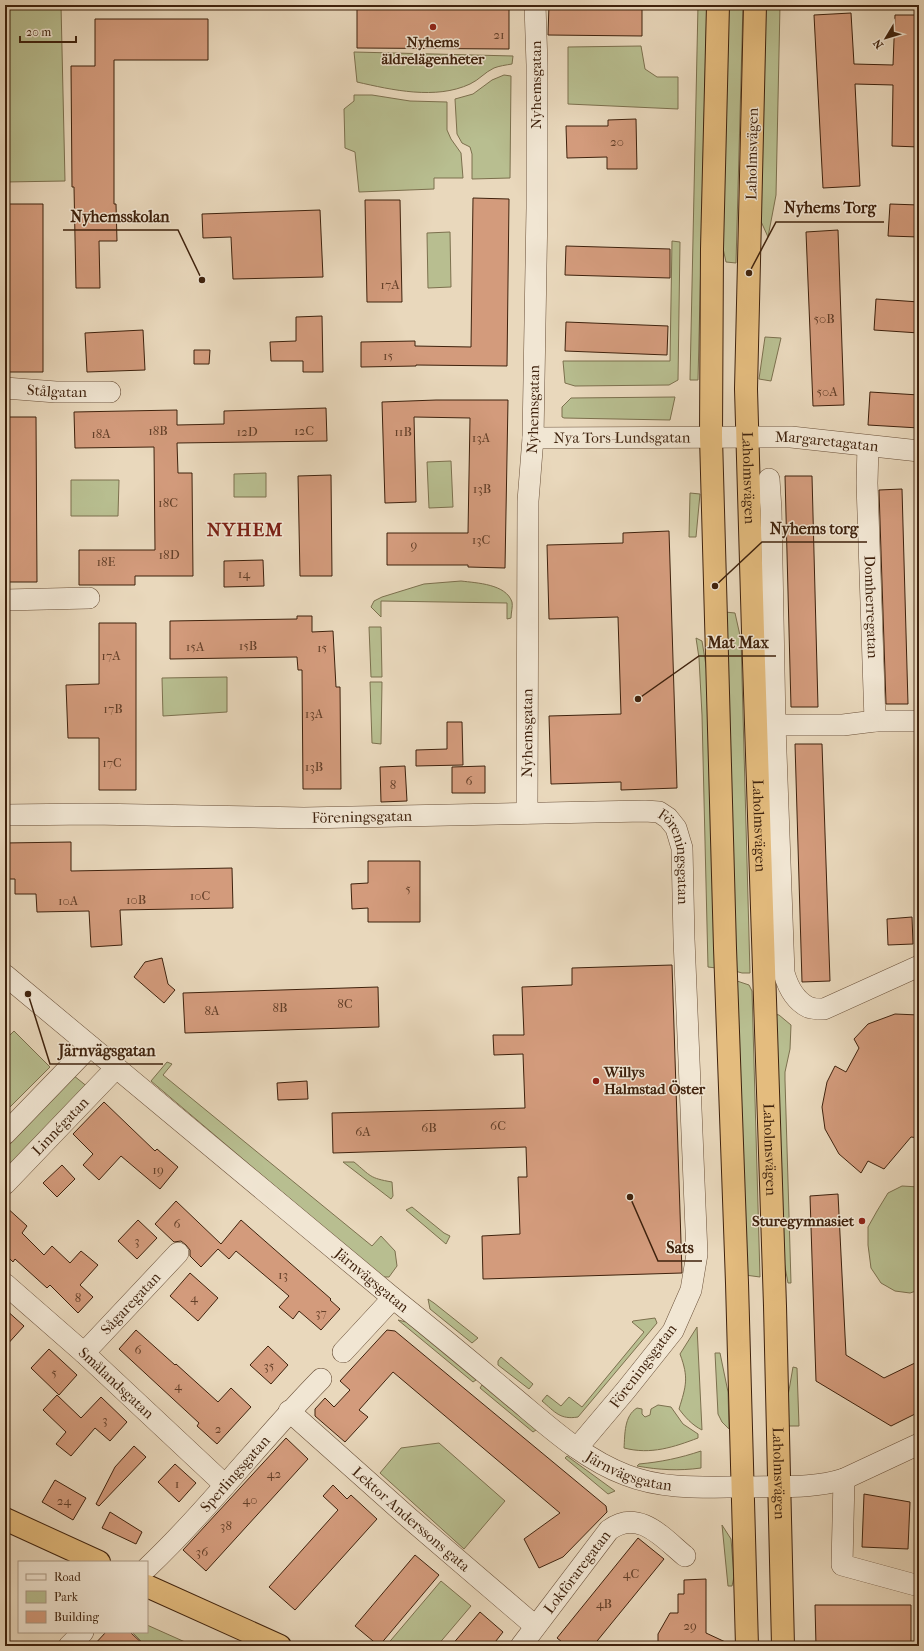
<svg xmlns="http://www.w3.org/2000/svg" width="924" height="1651" font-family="'IM FELL French Canon',serif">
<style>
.green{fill:#b8be90;stroke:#7c704e}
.building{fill:#d39b7c;stroke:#3f220d}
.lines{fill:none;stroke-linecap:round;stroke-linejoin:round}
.minor-casing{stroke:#6a5039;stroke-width:22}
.trunk-casing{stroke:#3f220d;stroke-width:24}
.minor{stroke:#f1e6d3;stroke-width:21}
.trunk{stroke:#e4bc7e;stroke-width:22}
.poi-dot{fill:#8f2418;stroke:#f1e6d3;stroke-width:1.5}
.labels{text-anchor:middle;stroke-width:3;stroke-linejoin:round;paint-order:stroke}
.number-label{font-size:13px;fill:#644029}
.poi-label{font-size:15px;font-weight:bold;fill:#3f220d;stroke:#f1e6d3}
.street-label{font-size:15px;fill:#3f220d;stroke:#f1e6d3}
.district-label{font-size:19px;font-weight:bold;letter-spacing:1px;fill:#7a1f14;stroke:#f1e6d3}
.leader{fill:none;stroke:#3f220d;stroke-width:1.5}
.callout-dot{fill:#3f220d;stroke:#f1e6d3;stroke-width:1.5}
.callout-label{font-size:16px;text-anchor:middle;font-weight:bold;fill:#3f220d;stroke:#f1e6d3;stroke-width:3;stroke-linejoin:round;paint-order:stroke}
</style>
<rect width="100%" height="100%" fill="#e9d8bc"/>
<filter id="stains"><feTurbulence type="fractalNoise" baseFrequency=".005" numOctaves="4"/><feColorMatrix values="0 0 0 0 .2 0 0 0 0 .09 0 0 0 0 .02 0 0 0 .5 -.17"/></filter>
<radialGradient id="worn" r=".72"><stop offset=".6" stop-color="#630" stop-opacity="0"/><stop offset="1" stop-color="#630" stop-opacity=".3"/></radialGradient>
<path class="green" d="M 5,5 L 61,5 L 65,181 L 5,182 Z
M 698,5 L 707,5 L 698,380 L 690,380 Z
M 727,5 L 743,5 L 736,263 L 726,262 L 721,239 Z
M 764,5 L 780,5 L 776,195 L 768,237 L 759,217 Z
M 641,46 L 645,69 L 657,77 L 678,77 L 678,109 L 568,104 L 568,47 Z
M 354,52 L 513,56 L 512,64 C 506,65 499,66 494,68 C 485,72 479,80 470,84 C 436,100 392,90 357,82 Z
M 504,75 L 511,76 L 510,178 L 472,179 L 472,154 L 470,147 L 462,143 L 457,134 L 455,99 L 473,94 L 492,80 Z
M 354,95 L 372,95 L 410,101 L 447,102 L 447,130 L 451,139 L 461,153 L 463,178 L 434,178 L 434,189 L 359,192 L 355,152 L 345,148 L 344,109 L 354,101 Z
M 450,232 L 451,287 L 428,288 L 427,233 Z
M 672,241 L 680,242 L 678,380 L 669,385 L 575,386 L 565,383 L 563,361 L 670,361 Z
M 765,337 L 781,338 L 771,381 L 759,379 Z
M 675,397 L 670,420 L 564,418 L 562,417 L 562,407 L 571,398 Z
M 451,461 L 453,507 L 429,508 L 427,462 Z
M 266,473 L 266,497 L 234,497 L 234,474 Z
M 71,480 L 119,480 L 118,516 L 71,516 Z
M 690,493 L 700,494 L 696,537 L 689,537 Z
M 461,581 C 477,583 506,584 512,602 C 513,606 511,613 511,618 L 507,619 L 507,603 L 381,601 L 381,617 L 371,607 L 374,601 L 382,597 L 424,584 Z
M 725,612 L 735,613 L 741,640 L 750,973 L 742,973 L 735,971 Z
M 369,627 L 381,627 L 382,677 L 371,677 Z
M 696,638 L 702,641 L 707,672 L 716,968 L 708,967 L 702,715 L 699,658 Z
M 227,677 L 227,712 L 163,716 L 162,678 Z
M 370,682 L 382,682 L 381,744 L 372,743 Z
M 737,981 L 749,985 L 752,991 L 760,1277 L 745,1275 Z
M 774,1014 L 779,1015 L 791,1025 L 790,1049 L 785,1072 L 785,1080 L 791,1283 L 788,1283 L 782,1251 Z
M 14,1031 L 50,1067 L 5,1112 L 5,1040 Z
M 167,1062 L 172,1064 L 163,1075 L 372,1246 L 381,1236 L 395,1251 L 397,1266 L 389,1277 L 382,1277 L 151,1081 Z
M 73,1075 L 89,1088 L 5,1175 L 5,1145 Z
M 343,1162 L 354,1162 C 371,1176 369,1178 392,1182 L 393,1196 L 391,1199 Z
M 902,1186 L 919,1187 L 919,1290 L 910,1293 L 895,1291 L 881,1283 L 871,1268 L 868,1245 L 868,1227 L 877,1211 L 888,1193 Z
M 412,1207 L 444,1233 L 450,1236 L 446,1244 L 406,1210 Z
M 428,1299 L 434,1303 L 478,1338 L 472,1343 L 430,1309 Z
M 655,1318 L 657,1323 L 578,1417 C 560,1420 555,1412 542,1401 L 547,1395 L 561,1406 L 569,1397 L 582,1407 L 644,1332 L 632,1322 L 633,1321 Z
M 398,1320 L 406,1322 L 476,1380 L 473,1382 Z
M 697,1327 L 702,1430 C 692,1425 685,1417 679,1409 C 686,1386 689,1378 680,1354 Z
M 715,1353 L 720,1353 L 728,1392 L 729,1429 L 722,1422 L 718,1414 Z
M 501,1357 L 533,1384 L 529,1389 L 498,1365 L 498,1361 Z
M 793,1367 L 797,1368 L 799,1426 L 786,1426 L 788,1396 Z
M 482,1385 L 536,1430 L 533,1432 L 480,1388 Z
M 658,1405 L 671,1407 L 683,1424 L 698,1434 L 698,1438 C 674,1447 651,1455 624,1448 C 625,1434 624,1416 637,1408 L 642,1409 L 642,1414 L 645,1417 L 650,1415 L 651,1409 Z
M 439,1443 L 505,1501 L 464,1549 L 380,1473 L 401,1448 Z
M 701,1451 L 701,1468 C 679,1471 659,1470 637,1466 L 639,1464 C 661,1462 680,1458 701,1451 Z
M 567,1456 L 615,1491 L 608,1494 L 565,1458 Z
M 722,1525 L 731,1539 L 734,1577 L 732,1586 L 728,1586 Z
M 441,1581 L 471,1606 L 437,1646 L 386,1646 Z
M 147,1625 L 194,1646 L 146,1646 L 132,1632 L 147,1632 Z"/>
<path class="building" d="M 357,5 L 509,5 L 509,49 L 357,48 Z
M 549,5 L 642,5 L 642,36 L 548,35 Z
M 851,13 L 854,64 L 893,65 L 895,15 L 919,15 L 919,50 L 915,50 L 915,111 L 919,111 L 919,147 L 892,146 L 893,85 L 855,84 L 860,186 L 823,188 L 814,15 Z
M 95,19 L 208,19 L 208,60 L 114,60 L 114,204 L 116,204 L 117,241 L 99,241 L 100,288 L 76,288 L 74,187 L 72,187 L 71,66 L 95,66 Z
M 636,119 L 637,169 L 607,169 L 607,157 L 567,158 L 566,126 L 608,126 L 608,120 Z
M 473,198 L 509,199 L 507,366 L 416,365 L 416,366 L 361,367 L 361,342 L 415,341 L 415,346 L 471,347 Z
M 365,200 L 400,200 L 402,302 L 367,302 Z
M 9,204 L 43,204 L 43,372 L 9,372 Z
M 890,204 L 919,205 L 919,237 L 888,236 Z
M 320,210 L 323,277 L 233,279 L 231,237 L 203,238 L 202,214 Z
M 838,230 L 844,405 L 813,406 L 806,232 Z
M 566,246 L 670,249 L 670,278 L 565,275 Z
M 876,299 L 919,302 L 919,333 L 874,330 Z
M 322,316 L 323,372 L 303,372 L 303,361 L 271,361 L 270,342 L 296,341 L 296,317 Z
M 566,322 L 668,326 L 667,355 L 565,351 Z
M 143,330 L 145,370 L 87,372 L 85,333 Z
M 194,350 L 210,350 L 209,364 L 194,364 Z
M 870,392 L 919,395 L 919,428 L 868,425 Z
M 436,400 L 508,400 L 505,568 L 468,567 L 468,565 L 387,565 L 387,533 L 468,533 L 470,418 L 414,417 L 416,502 L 385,503 L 382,402 Z
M 326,408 L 327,441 L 177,443 L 178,473 L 192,473 L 193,576 L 135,576 L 135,585 L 79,585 L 79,550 L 155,550 L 154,447 L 75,448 L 74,412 L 177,410 L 177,425 L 224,424 L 224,411 Z
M 5,417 L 36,417 L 37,582 L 5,582 Z
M 331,475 L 332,576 L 300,576 L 298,476 Z
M 785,476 L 812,476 L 818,707 L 791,707 Z
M 902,489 L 908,704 L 886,704 L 879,490 Z
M 669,531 L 677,788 L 621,790 L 621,782 L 551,784 L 549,716 L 621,714 L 618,617 L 549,619 L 547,545 L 623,543 L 623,533 Z
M 263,560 L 264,586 L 224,587 L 224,561 Z
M 297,616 L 312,616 L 312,632 L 333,631 L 336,687 L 340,687 L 341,789 L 303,789 L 302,670 L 298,670 L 297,657 L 170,659 L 170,621 L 297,619 Z
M 99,623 L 136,623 L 136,790 L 99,790 L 99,738 L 68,738 L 66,685 L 99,684 Z
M 447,722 L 462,722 L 463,765 L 416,766 L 416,750 L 447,749 Z
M 795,744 L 822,744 L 830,981 L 802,982 Z
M 405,766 L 407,801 L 381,802 L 380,767 Z
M 485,766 L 485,793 L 452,793 L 452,767 Z
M 71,842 L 71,871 L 232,868 L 233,908 L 120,910 L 122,945 L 91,947 L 89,911 L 37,912 L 36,894 L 15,894 L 15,879 L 5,879 L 5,843 Z
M 368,861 L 420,861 L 420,922 L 368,922 L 368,908 L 352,909 L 351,884 L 368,883 Z
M 912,917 L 913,944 L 888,945 L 887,919 Z
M 162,958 L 168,984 L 175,990 L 164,1003 L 134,977 L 145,962 Z
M 672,965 L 682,1273 L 483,1279 L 482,1236 L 520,1234 L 518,1177 L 527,1177 L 526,1147 L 333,1153 L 332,1113 L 525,1108 L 523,1054 L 494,1055 L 493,1035 L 524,1035 L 522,987 L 572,985 L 572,968 Z
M 378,987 L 379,1027 L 185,1033 L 183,993 Z
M 895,1014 L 919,1015 L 919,1138 L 911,1137 L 884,1169 L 868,1161 L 861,1173 L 839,1154 L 825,1129 L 822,1107 L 827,1082 L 835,1066 L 846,1072 L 859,1048 L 854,1039 L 868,1024 Z
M 307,1081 L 308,1099 L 278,1100 L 277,1083 Z
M 104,1102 L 155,1151 L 157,1149 L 178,1167 L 160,1189 L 121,1156 L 99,1180 L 83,1165 L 93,1154 L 73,1134 Z
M 62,1165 L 75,1179 L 57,1197 L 43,1183 Z
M 838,1194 L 846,1355 L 884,1378 L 919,1361 L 919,1412 L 891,1426 L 816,1381 L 810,1196 Z
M 176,1201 L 221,1244 L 241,1220 L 331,1299 L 330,1300 L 340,1309 L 321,1330 L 299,1311 L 293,1319 L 279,1307 L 289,1296 L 236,1251 L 229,1259 L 218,1249 L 201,1267 L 190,1256 L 190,1250 L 186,1245 L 181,1241 L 174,1242 L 155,1224 Z
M 5,1206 L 27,1226 L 22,1233 L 44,1255 L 52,1246 L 70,1263 L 81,1251 L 98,1265 L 80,1285 L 93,1297 L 78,1313 L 50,1285 L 47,1288 L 15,1259 L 13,1262 L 5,1254 Z
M 138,1220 L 157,1238 L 137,1259 L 118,1241 Z
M 190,1273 L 218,1298 L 198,1321 L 170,1296 Z
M 5,1309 L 24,1326 L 5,1347 Z
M 136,1330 L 175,1365 L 176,1364 L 218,1402 L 231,1388 L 251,1407 L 217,1444 L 197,1426 L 199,1423 L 119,1349 Z
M 387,1330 L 395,1331 L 606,1506 L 607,1512 L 563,1557 L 539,1568 L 524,1539 L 560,1513 L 393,1372 L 359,1410 L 368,1417 L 345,1442 L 315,1416 L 315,1409 L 325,1398 L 334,1407 L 350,1390 L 340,1381 Z
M 268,1346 L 288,1365 L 271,1384 L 250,1365 Z
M 49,1349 L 77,1375 L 59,1395 L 31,1368 Z
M 57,1395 L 81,1418 L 101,1397 L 127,1422 L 110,1441 L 95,1428 L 71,1456 L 56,1444 L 66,1432 L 43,1410 Z
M 286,1438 L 308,1459 L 206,1571 L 183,1550 Z
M 134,1446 L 146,1457 L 99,1506 L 96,1504 L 115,1467 Z
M 175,1464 L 196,1483 L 179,1502 L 158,1482 Z
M 55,1480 L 86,1498 L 73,1520 L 42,1502 Z
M 333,1485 L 347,1499 L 351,1495 L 377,1519 L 295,1610 L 269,1587 L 338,1510 L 323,1496 Z
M 864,1494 L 910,1502 L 908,1549 L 862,1547 Z
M 110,1512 L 142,1532 L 136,1544 L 102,1528 Z
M 638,1538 L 664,1559 L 593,1646 L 567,1646 L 557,1638 Z
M 415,1555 L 439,1575 L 379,1646 L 355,1626 Z
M 706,1579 L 706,1633 L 734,1646 L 658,1646 L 658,1634 L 670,1613 L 678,1613 L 678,1594 L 684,1594 L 684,1580 Z
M 815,1605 L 911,1605 L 911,1646 L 816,1646 Z
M 480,1612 L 503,1632 L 492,1646 L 451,1646 Z
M 106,1632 L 130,1632 L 145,1646 L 93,1646 Z"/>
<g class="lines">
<g class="minor-casing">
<g id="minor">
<path id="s1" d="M 5,388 L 56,392 L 110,392"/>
<path id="s2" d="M 533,438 L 791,437 L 919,451"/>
<path id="s3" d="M 868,446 L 867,483 L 875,721"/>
<path d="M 769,479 L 771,510 L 775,725 L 784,973 C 788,987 794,1000 808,1007 C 812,1009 819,1009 824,1009 L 919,966"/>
<path d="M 5,600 L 89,598"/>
<path d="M 775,725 L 843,725 L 875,721 L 919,721"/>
<path id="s4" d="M 527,813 L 528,501 L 533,438 L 537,208 L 537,65 L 535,5"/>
<path id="s5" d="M 5,815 L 91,814 L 304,818 L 645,811 L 659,812 L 668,818 L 676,828 L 682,848 L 684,939 L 697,1254 L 691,1290 L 673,1331 L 626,1390 L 577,1448"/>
<path id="s6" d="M 5,975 L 393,1298 C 433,1330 473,1363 512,1396 C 547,1425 583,1459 626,1475 C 664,1490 705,1487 745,1487 C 778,1486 813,1489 844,1479 L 919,1444"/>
<path d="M 5,1134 L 90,1046"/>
<path id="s7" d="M 5,1184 L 116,1068"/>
<path id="s8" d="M 5,1284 L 84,1353 L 225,1485"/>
<path d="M 343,1352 L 393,1298"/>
<path id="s9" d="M 84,1353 L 178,1253"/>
<path id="s10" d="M 289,1411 L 409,1518 L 535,1626"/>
<path d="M 844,1479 L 842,1565 L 919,1586"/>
<path id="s11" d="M 147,1568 C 209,1509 261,1440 321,1379"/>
<path d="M 69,1646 L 83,1632"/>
<path id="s12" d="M 521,1646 L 609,1530 C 639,1508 663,1538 685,1556"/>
</g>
</g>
<g class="trunk-casing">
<g id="trunk">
<path d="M 718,5 L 712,249 L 711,437 L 725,948 L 737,1283 L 747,1646"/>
<path id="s13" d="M 755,5 L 746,389 L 753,632 L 775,1306 L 783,1646"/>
<path d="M 5,1519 L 99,1562"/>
<path d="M 147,1586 L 280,1646"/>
</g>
</g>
<use href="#minor" class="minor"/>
<use href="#trunk" class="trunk"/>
</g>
<g class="poi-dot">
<circle cx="433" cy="27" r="4"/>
<circle cx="596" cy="1081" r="4"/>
<circle cx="862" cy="1221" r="4"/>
</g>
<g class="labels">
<g class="number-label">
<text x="499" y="39">21</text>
<text x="617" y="146">20</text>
<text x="390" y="289">17A</text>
<text x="824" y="323">50B</text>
<text x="388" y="360">15</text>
<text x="827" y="396">50A</text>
<text x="158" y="435">18B</text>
<text x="304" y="435">12C</text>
<text x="247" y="436">12D</text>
<text x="403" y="436">11B</text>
<text x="101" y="438">18A</text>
<text x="481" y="442">13A</text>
<text x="482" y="493">13B</text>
<text x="168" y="507">18C</text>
<text x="481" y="544">13C</text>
<text x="414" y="549">9</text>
<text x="169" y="559">18D</text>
<text x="106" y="566">18E</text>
<text x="244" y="578">14</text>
<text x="248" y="650">15B</text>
<text x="195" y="651">15A</text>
<text x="322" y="652">15</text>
<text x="111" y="660">17A</text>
<text x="113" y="713">17B</text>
<text x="314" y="718">13A</text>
<text x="112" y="767">17C</text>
<text x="314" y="771">13B</text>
<text x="469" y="785">6</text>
<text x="393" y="789">8</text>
<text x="408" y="893">5</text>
<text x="200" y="900">10C</text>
<text x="136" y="904">10B</text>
<text x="68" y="905">10A</text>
<text x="345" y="1008">8C</text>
<text x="280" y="1012">8B</text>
<text x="212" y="1015">8A</text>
<text x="498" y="1130">6C</text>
<text x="429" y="1132">6B</text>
<text x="363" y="1136">6A</text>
<text x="158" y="1174">19</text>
<text x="177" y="1228">6</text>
<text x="137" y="1245">3</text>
<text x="283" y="1279">13</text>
<text x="78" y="1302">8</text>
<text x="194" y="1302">4</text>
<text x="321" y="1317">37</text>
<text x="138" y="1354">6</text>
<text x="269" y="1370">35</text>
<text x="54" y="1377">5</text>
<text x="178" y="1390">4</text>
<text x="105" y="1424">3</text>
<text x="218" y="1433">2</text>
<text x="274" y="1478">42</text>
<text x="177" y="1488">1</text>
<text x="250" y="1504">40</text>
<text x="64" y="1505">24</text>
<text x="226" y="1530">38</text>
<text x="202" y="1556">36</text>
<text x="631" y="1578">4C</text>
<text x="604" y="1608">4B</text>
<text x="690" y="1630">29</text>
</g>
<g class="poi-label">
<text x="433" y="47">Nyhems<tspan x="433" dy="17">äldrelägenheter</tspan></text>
<text x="604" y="1077" text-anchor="start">Willys<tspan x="604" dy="17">Halmstad Öster</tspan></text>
<text x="854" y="1226" text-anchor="end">Sturegymnasiet</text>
</g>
<g class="street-label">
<text transform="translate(536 85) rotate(-90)" y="5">Nyhemsgatan</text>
<text transform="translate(752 154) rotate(-89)" y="5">Laholmsvägen</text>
<text dy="5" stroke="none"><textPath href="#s1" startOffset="52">Stålgatan</textPath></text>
<text dy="5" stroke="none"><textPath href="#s4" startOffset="404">Nyhemsgatan</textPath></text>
<text dy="5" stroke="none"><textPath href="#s2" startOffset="89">Nya Tors-Lundsgatan</textPath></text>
<text dy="5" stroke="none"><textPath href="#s2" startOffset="294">Margaretagatan</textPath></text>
<text dy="5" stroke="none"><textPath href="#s13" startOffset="473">Laholmsvägen</textPath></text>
<text dy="5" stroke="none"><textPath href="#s3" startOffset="161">Domherregatan</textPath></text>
<text dy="5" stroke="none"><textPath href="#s4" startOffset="80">Nyhemsgatan</textPath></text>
<text dy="5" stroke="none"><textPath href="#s5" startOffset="357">Föreningsgatan</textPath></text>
<text dy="5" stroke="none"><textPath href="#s13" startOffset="821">Laholmsvägen</textPath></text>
<text dy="5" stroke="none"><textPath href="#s5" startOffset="705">Föreningsgatan</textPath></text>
<text dy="5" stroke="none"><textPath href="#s7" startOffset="80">Linnégatan</textPath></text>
<text dy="5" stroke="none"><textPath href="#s13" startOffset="1145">Laholmsvägen</textPath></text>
<text dy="5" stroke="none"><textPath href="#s6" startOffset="477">Järnvägsgatan</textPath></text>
<text dy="5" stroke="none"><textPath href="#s9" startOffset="68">Sågaregatan</textPath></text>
<text transform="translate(643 1366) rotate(-53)" y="5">Föreningsgatan</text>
<text dy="5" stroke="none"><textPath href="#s8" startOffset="149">Smålandsgatan</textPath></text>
<text dy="5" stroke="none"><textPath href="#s6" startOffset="800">Järnvägsgatan</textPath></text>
<text dy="5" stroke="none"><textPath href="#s11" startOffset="129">Sperlingsgatan</textPath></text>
<text dy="5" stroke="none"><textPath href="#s13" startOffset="1469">Laholmsvägen</textPath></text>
<text dy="5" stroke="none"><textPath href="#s10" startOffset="163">Lektor Anderssons gata</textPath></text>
<text dy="5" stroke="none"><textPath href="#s12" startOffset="93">Lokföraregatan</textPath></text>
</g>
<g class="district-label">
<text x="245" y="536">NYHEM</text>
</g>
</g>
<path class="leader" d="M749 273L776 222H884M202 280L178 230H63M715 586L762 542H867M638 699L699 656H776M28 994L50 1064H163M630 1197L658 1261H702"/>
<g class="callout-dot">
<circle cx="749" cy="273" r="4"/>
<circle cx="202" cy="280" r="4"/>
<circle cx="715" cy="586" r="4"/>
<circle cx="638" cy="699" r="4"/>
<circle cx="28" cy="994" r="4"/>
<circle cx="630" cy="1197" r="4"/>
</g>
<g class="callout-label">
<text x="830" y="213">Nyhems Torg</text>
<text x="120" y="222">Nyhemsskolan</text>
<text x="814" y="534">Nyhems torg</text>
<text x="738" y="648">Mat Max</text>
<text x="107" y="1056">Järnvägsgatan</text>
<text x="680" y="1253">Sats</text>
</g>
<rect width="924" height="1651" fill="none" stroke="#e9d8bc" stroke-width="20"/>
<rect x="6" y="6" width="912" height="1639" fill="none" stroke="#3f220d" stroke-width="2"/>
<rect x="10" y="10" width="904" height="1631" fill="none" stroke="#3f220d"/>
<rect x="18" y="1561" width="130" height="72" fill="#f1e6d3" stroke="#aa9884"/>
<rect x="26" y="1574" width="20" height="6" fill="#f1e6d3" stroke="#aa9884"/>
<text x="54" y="1581" font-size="12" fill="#3f220d">Road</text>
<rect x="26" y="1591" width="20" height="12" fill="#b8be90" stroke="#aa9884"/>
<text x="54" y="1601" font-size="12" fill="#3f220d">Park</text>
<rect x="26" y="1611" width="20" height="12" fill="#d39b7c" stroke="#aa9884"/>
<text x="54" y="1621" font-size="12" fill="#3f220d">Building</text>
<g transform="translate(886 38) rotate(232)" stroke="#f1e6d3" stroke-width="3" paint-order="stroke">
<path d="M0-3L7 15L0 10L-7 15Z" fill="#3f220d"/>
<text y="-6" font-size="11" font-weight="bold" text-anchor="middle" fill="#3f220d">N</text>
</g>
<path d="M20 36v6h56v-6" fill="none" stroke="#3f220d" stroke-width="2"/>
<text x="26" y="36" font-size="12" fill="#3f220d" stroke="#f1e6d3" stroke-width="3" paint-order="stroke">20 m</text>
<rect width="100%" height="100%" filter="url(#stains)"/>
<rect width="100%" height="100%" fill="url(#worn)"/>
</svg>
